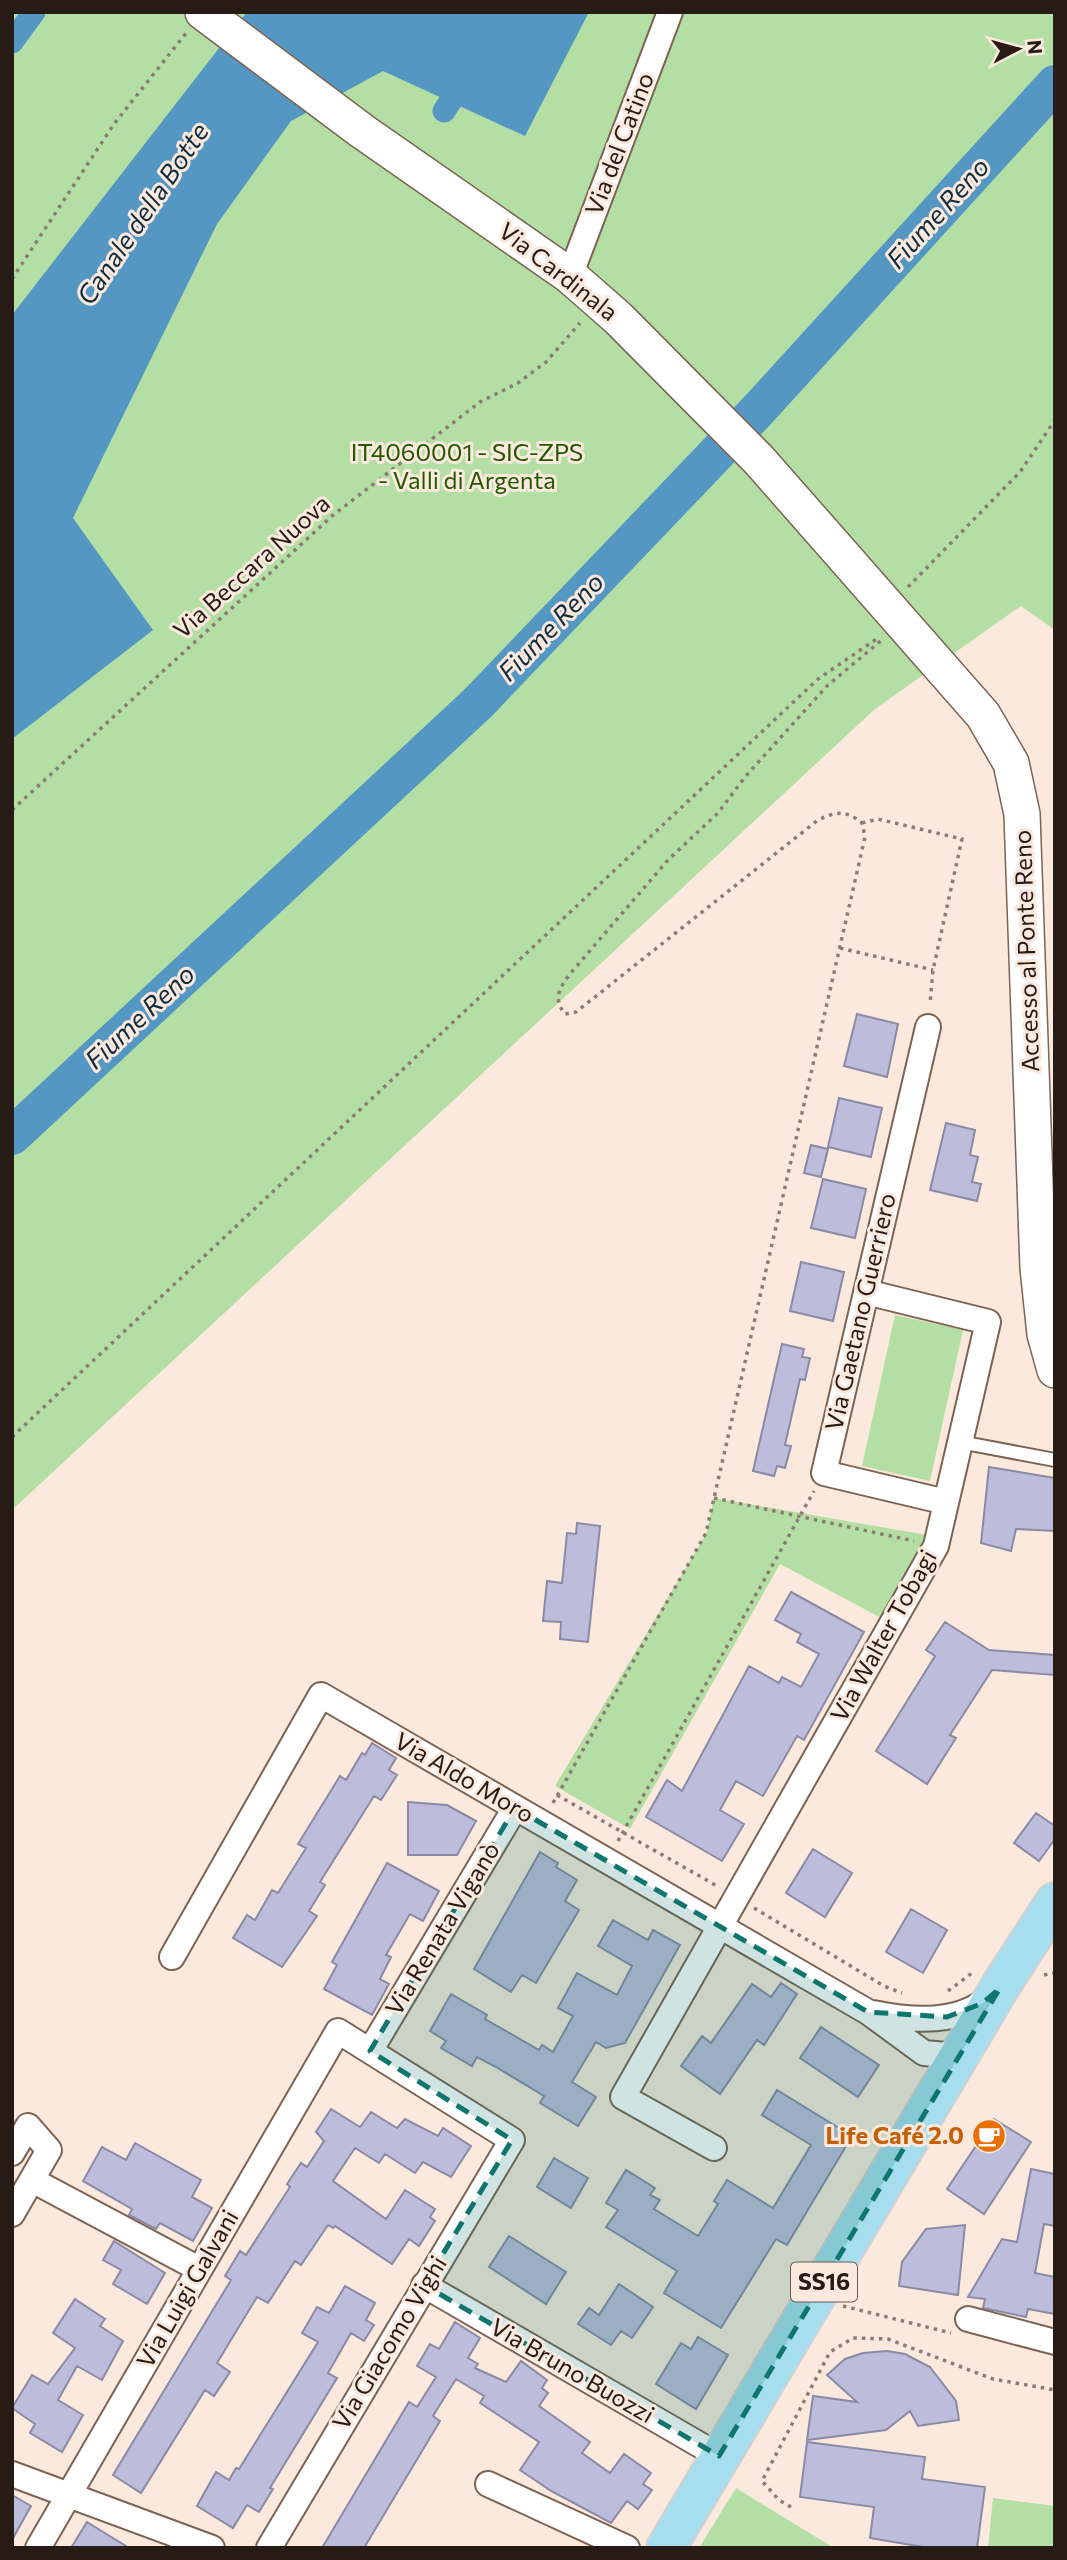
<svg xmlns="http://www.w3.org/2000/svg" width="1067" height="2560" font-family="Commissioner,sans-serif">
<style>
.green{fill:#b4dfa4}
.water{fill:#5597c3}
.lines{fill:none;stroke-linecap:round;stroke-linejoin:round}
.canal{stroke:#5597c3;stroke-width:23}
.river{stroke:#5597c3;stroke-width:38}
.building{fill:#bdbcda;stroke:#8b8aa6;stroke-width:2}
.lane-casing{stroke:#7d6352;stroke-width:16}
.street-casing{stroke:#7d6352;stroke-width:28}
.secondary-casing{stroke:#7d6352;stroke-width:38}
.primary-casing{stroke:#d4d2d0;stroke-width:42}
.path{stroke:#8c7d74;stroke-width:3.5;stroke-dasharray:3.5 5;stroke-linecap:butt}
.lane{stroke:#fff;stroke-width:12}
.street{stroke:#fff;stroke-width:24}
.secondary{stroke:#fff;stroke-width:35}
.primary{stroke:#a6ddef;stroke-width:38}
.marked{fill:#0f766e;fill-opacity:0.2;stroke:#0f766e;stroke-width:5;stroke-dasharray:14 9;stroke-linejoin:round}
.labels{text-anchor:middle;stroke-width:6;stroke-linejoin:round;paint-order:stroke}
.shield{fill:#fbe9dd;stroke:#675a51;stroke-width:2}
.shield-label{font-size:23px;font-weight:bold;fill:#271c15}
.street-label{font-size:24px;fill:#271c15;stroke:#fbe9dd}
.park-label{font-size:24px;fill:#235801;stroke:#fbe9dd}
.food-label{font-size:24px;font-weight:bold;fill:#c56008;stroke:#fbe9dd;text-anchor:end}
.water-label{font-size:26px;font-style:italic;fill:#0f2d40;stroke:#fbe9dd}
</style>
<rect width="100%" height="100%" fill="#fbe9dd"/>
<path class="green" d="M 12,12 L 1055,12 L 1055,630 L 1021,606 L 875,709 L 12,1510 Z
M 895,1315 L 963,1330 L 930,1481 L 862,1466 Z
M 714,1498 L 927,1535 L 883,1619 L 780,1564 L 630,1829 L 555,1786 L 706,1534 Z
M 736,2488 L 834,2548 L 699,2548 Z
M 993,2498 L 1055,2506 L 1055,2548 L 988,2548 Z"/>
<path class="water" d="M 247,12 L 589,12 L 525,136 L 383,71 L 291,121 L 217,224 L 73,518 L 153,630 L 12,739 L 12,315 Z"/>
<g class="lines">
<path class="canal" d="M 12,42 L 34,12
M 444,111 L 468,75"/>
<path class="river" d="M 12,1136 L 478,703 L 758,410 L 1055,84"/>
</g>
<path class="building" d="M 857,1014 L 898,1024 L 887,1077 L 844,1066 Z
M 839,1098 L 882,1108 L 871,1157 L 828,1147 Z
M 946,1123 L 975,1130 L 970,1155 L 978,1157 L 972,1182 L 981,1184 L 977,1201 L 930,1190 Z
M 811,1145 L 828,1149 L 821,1177 L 804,1173 Z
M 823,1179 L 866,1189 L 855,1238 L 811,1228 Z
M 801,1262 L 844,1272 L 833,1321 L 790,1311 Z
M 782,1344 L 804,1349 L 802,1357 L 810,1358 L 805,1380 L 800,1379 L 785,1445 L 791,1446 L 785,1468 L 777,1466 L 774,1476 L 753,1471 Z
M 989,1467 L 1055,1478 L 1055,1531 L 1016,1529 L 1011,1551 L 981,1543 Z
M 577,1523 L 600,1526 L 588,1642 L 560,1639 L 561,1622 L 543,1621 L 547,1581 L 562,1583 L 567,1533 L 576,1534 Z
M 791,1592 L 864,1632 L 804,1740 L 797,1736 L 763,1796 L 736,1781 L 720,1810 L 744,1824 L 722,1861 L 646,1817 L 667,1780 L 682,1791 L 749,1666 L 779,1683 L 782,1677 L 801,1687 L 819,1654 L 797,1642 L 801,1634 L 775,1620 Z
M 945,1622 L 989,1650 L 1055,1655 L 1055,1675 L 992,1670 L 950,1735 L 956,1738 L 927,1784 L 876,1751 L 935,1656 L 926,1650 Z
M 372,1743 L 396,1758 L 389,1770 L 397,1775 L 381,1800 L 374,1796 L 320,1882 L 325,1885 L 309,1911 L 317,1916 L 282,1967 L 233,1938 L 247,1915 L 255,1920 L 272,1890 L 278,1893 L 306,1848 L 298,1844 L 340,1776 L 346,1780 L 362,1753 L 365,1755 Z
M 408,1802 L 447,1805 L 476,1821 L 457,1855 L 408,1855 Z
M 1036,1813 L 1055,1826 L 1055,1839 L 1039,1861 L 1014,1843 Z
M 813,1849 L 852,1873 L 825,1917 L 786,1893 Z
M 540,1852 L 558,1863 L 556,1867 L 577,1880 L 565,1901 L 579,1910 L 536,1983 L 522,1975 L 511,1992 L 474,1969 Z
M 387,1863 L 439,1891 L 423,1921 L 410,1914 L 386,1955 L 391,1957 L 380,1979 L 389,1984 L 372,2015 L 324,1989 L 337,1965 L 332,1962 Z
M 911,1909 L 947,1930 L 923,1973 L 886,1952 Z
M 613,1920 L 648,1940 L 653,1930 L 680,1945 L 625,2043 L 606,2048 L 596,2042 L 572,2082 L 596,2097 L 578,2126 L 540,2103 L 544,2096 L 496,2067 L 477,2057 L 472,2066 L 441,2048 L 446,2041 L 430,2031 L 451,1994 L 487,2015 L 485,2019 L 539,2050 L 542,2045 L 553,2052 L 573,2016 L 558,2008 L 577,1973 L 617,1995 L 632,1966 L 598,1946 Z
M 781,1983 L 797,1994 L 764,2045 L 757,2040 L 720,2094 L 681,2066 L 702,2036 L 711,2043 L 752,1984 L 771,1997 Z
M 821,2027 L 879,2065 L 858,2097 L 800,2058 Z
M 777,2090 L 852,2136 L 787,2245 L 776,2239 L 721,2328 L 664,2293 L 677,2271 L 606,2227 L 618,2210 L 606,2203 L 626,2170 L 655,2188 L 650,2195 L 660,2200 L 654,2209 L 698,2236 L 718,2204 L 714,2201 L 727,2180 L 773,2208 L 811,2145 L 762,2115 Z
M 331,2109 L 360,2127 L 371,2112 L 397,2128 L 405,2119 L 438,2136 L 443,2128 L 471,2146 L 451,2177 L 423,2162 L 415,2173 L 385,2154 L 379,2163 L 355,2148 L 333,2181 L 386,2219 L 405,2190 L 435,2209 L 430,2217 L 435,2221 L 419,2246 L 409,2239 L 392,2264 L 335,2226 L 333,2228 L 328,2225 L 301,2265 L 295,2261 L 268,2303 L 257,2297 L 217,2363 L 230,2372 L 214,2396 L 205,2390 L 141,2493 L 113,2475 L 231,2280 L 225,2276 L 240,2251 L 246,2255 L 290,2187 L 287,2184 L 301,2163 L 307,2167 L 324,2141 L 316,2132 Z
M 994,2119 L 1031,2142 L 984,2214 L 947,2189 Z
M 135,2143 L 201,2180 L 192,2197 L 212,2208 L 193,2241 L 160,2223 L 156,2229 L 129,2215 L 132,2209 L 83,2181 L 102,2147 L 126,2160 Z
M 554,2158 L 588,2178 L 571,2208 L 537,2187 Z
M 1031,2169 L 1055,2174 L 1055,2226 L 1044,2224 L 1035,2273 L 1055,2277 L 1055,2314 L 1028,2309 L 1026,2317 L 983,2308 L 985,2299 L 968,2297 L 1002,2239 L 1017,2242 Z
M 965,2225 L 958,2295 L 899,2286 L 902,2262 L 926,2229 Z
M 509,2236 L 566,2272 L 546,2304 L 489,2267 Z
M 114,2241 L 165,2273 L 147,2304 L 113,2284 L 121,2270 L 103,2260 Z
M 619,2284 L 653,2307 L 632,2338 L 621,2331 L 611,2345 L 578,2324 L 589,2308 L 599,2315 Z
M 345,2286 L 375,2303 L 366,2320 L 374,2325 L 364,2341 L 351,2333 L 328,2373 L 337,2378 L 270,2488 L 273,2489 L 259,2512 L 247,2505 L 233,2528 L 197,2506 L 216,2472 L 229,2480 L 236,2468 L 239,2469 L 318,2342 L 302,2333 L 317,2307 L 329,2313 Z
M 75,2299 L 105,2319 L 100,2326 L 123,2341 L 102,2380 L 77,2366 L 58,2400 L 83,2415 L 62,2452 L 30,2433 L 35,2424 L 12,2408 L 32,2375 L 48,2384 L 75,2348 L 53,2333 Z
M 455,2322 L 480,2338 L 468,2358 L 478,2364 L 475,2368 L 506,2382 L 521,2361 L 547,2380 L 542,2388 L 548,2393 L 539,2406 L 590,2442 L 582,2453 L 610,2473 L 624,2454 L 651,2473 L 643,2484 L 652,2490 L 638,2509 L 627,2501 L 611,2523 L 551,2491 L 520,2470 L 539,2442 L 480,2403 L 484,2396 L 456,2379 L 433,2416 L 440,2421 L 364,2548 L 322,2548 L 409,2402 L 417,2407 L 436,2377 L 417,2366 L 430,2344 L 439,2349 Z
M 698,2337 L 728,2355 L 696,2409 L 656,2384 L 681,2343 L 691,2349 Z
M 887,2351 L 905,2354 L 930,2367 L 956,2401 L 959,2420 L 918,2426 L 910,2411 L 886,2430 L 807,2440 L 813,2396 L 857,2402 L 827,2375 L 845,2359 L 863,2353 Z
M 807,2442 L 925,2457 L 922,2479 L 985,2487 L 977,2548 L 929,2548 L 870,2538 L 874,2507 L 800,2497 Z
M 12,2495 L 31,2506 L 12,2540 Z
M 87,2522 L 129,2548 L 71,2548 Z"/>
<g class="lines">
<g class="lane-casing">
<path id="lane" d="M 960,1442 L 1055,1460"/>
</g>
<g class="street-casing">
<path id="street" d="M 570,276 L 670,12
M 928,1027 L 824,1473 L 946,1502
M 172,1957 L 321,1695 L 868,2012 L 924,2053 L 959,2056
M 873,2013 C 912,2021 960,2025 991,1996
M 370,2051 L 515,1808
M 714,2148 L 623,2097 L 936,1546 L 988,1322 L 866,1292
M 12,2153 L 28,2126 L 49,2150 L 12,2214
M 32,2180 L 199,2269
M 424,2285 L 719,2456
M 968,2319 L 1055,2342
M 12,2474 L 212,2548
M 488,2484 L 627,2548
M 38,2548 L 338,2031 L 512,2140 L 269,2548"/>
</g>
<g class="secondary-casing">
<path id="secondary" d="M 203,12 L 362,131 L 570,276 L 618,318 L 759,460 L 983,715 L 1011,763 L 1022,814 L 1038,1268 L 1045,1334 L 1055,1370"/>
</g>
<g class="primary-casing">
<path id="primary" d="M 666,2548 L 1003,1982 L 1055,1902"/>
</g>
<path class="path" d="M 12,279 L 114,124 L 187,32
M 908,587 L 1020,472 L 1055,420
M 12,810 L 332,516 L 480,402 L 518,383 L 546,362 L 580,323
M 862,823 L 878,819 L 962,839 L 933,970 L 930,1004
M 840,948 L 933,970
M 12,1437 L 818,679 L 878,638
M 714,1498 L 914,1541
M 557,1795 L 717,1886
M 553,1803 L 706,1533 L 865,837 L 862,823 C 846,810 837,811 818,820 L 576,1012 L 565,1014 C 553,999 559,989 569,975 L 668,860 L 718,813 L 745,777 L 827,686 L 883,639
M 618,1841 L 814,1491
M 754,1908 L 884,1986 L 902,1993
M 1044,1975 L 1055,1973
M 948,1991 L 972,1973
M 843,2306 L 951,2333
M 791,2507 L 779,2500 L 762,2481 L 830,2352 L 853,2338 L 888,2339 L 993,2379 L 1055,2390"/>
<use href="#lane" class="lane"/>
<use href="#street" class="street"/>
<use href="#secondary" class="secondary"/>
<use href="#primary" class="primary"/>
</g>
<path class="marked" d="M 515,1808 L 868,2012 L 947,2017 L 983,2003 L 1000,1988 L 719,2456 L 424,2285 L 512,2140 L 370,2051 Z"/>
<defs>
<g id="cafe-disc" transform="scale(1.75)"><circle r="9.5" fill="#e8710a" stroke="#fbe9dd"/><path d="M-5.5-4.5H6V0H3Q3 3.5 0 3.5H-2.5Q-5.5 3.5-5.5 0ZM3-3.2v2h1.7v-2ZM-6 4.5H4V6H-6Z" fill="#fff"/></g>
</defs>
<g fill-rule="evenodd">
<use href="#cafe-disc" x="989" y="2136"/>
</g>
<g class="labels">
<rect class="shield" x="791" y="2262.5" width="66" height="39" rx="5"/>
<g class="shield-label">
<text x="824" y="2290">SS16</text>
</g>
<g class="street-label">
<text transform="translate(620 144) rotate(-69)" y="8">Via del Catino</text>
<text transform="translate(558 272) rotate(38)" y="8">Via Cardinala</text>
<text transform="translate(252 567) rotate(-42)" y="8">Via Beccara Nuova</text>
<text transform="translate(1027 951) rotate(-92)" y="8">Accesso al Ponte Reno</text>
<text transform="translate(861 1312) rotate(-77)" y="8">Via Gaetano Guerriero</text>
<text transform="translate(884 1636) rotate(-61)" y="8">Via Walter Tobagi</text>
<text transform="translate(464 1778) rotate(30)" y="8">Via Aldo Moro</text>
<text transform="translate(443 1929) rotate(-59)" y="8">Via Renata Viganò</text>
<text transform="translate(188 2289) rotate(-60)" y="8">Via Luigi Galvani</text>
<text transform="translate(390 2343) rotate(-59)" y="8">Via Giacomo Vighi</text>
<text transform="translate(572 2371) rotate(30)" y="8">Via Bruno Buozzi</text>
</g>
<g class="park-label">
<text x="467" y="461">IT4060001 - SIC-ZPS<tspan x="467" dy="28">- Valli di Argenta</tspan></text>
</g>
<g class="food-label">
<text x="964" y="2144">Life Café 2.0</text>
</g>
<g class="water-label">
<text transform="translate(938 213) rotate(-48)" y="9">Fiume Reno</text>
<text transform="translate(143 214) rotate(-56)" y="9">Canale della Botte</text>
<text transform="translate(551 627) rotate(-46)" y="9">Fiume Reno</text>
<text transform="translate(140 1017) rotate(-43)" y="9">Fiume Reno</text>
</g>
</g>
<rect width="1067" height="2560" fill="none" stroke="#271c15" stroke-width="28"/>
<g transform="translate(1018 49) rotate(84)" stroke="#fbe9dd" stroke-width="5" paint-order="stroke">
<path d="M0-5L12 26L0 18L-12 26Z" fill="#271c15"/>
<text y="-10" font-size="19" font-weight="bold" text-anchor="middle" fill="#271c15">N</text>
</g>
</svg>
